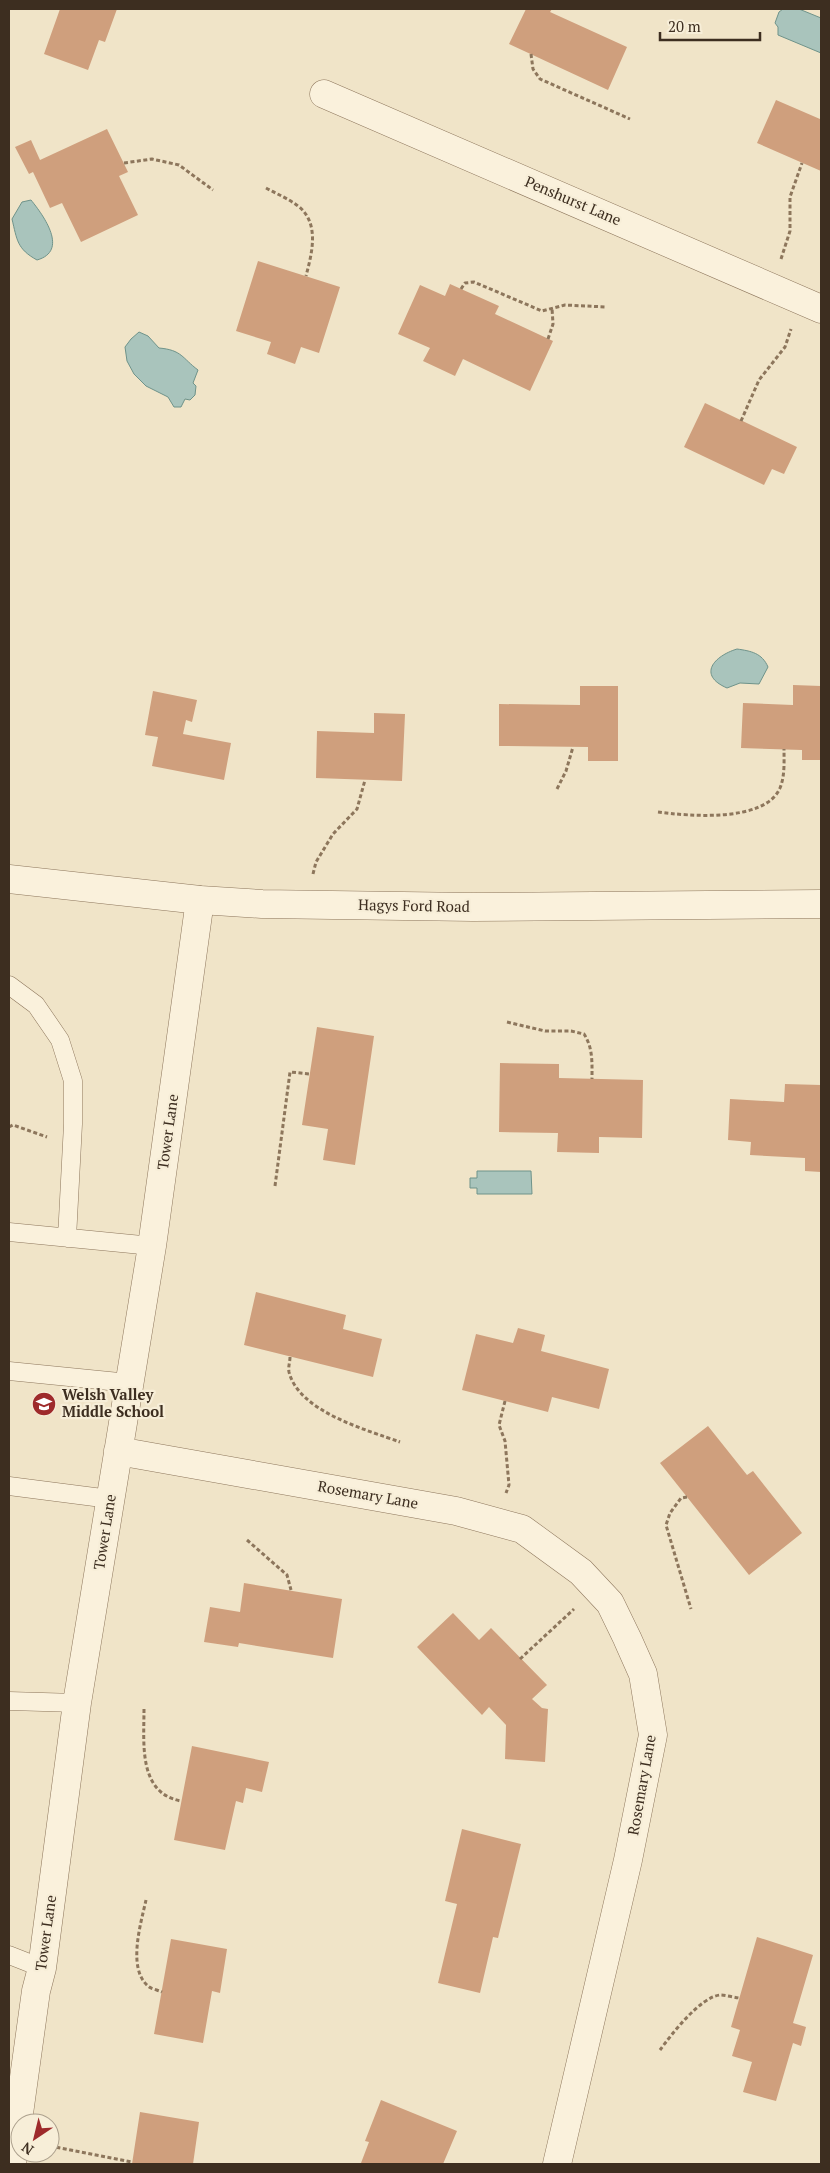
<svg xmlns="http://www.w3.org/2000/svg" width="830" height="2173" font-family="'PT Serif',serif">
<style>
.water{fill:#a9c4bc;stroke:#6f938a}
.building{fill:#cf9f7d}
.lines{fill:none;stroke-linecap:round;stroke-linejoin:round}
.service-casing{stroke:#8d765c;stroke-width:19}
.minor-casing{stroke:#8d765c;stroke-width:29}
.tertiary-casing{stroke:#8d765c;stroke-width:29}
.path{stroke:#8d765c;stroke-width:3;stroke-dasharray:4 2.5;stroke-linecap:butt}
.service{stroke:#faf1dc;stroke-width:18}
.minor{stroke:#faf1dc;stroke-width:28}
.tertiary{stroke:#faf1dc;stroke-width:28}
.labels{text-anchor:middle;stroke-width:4.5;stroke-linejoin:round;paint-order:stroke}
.street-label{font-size:15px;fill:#3d2e20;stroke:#f7eed8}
.poi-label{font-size:15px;font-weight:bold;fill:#3d2e20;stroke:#f7eed8;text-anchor:start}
</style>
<rect width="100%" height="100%" fill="#f0e4c8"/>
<path class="water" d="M 783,9 L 799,9 L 821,18 L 821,53 L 778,35 L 778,27 L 775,23 L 779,12 Z
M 31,200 C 44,216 69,251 37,260 C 17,249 17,240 12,219 L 22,202 Z
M 139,332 L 148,336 L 159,348 C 182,350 182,358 198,370 L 193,383 L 196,386 L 195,395 L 190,400 L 185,399 L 181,407 L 174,407 L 168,397 L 146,386 L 134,374 L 127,361 L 125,347 L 131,339 Z
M 737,649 C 751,651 762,653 768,667 L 759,684 L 740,683 L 727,688 C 697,675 714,656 737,649 Z
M 477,1171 L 531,1171 L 532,1194 L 477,1194 L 477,1188 L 470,1188 L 470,1178 L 477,1178 Z"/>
<path class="building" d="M 60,9 L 117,9 L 105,42 L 99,40 L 88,70 L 44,54 Z
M 526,9 L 552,9 L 550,12 L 627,47 L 608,90 L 509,44 Z
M 776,100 L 820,119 L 821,115 L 821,171 L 757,143 Z
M 107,129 L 128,172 L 119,176 L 138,215 L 81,242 L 62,203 L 50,208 L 33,172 L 29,174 L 15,147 L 31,140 L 40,160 Z
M 258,261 L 340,287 L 319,353 L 301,347 L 295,364 L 267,354 L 271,342 L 236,331 Z
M 450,284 L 499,306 L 495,314 L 553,341 L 530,391 L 463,359 L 455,376 L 423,361 L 430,348 L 398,334 L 420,285 L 445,296 Z
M 705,403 L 797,447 L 784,474 L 772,469 L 764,485 L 684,447 Z
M 793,685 L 821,686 L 821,760 L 802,760 L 802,750 L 741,748 L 743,703 L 793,705 Z
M 580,686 L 618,686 L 618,761 L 588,761 L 588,747 L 499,746 L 499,704 L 580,705 Z
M 153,691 L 197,700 L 192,722 L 186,720 L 183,734 L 231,743 L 224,780 L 152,766 L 158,737 L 145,735 Z
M 374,713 L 405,714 L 402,781 L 316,778 L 317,731 L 374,733 Z
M 317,1027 L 374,1036 L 355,1165 L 323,1160 L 328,1129 L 302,1125 Z
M 500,1063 L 559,1064 L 559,1078 L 643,1080 L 642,1138 L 599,1137 L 599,1153 L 557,1152 L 558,1133 L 499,1132 Z
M 785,1084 L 821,1085 L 821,1172 L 805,1171 L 805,1158 L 750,1155 L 751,1142 L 728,1140 L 730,1099 L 784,1102 Z
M 256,1292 L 346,1315 L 343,1329 L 382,1339 L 373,1377 L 244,1345 Z
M 518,1328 L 545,1335 L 541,1351 L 609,1369 L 599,1409 L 552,1397 L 548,1412 L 462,1390 L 476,1334 L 513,1343 Z
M 708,1426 L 747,1475 L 753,1471 L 802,1533 L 749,1575 L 660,1463 Z
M 244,1583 L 342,1599 L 333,1658 L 239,1643 L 238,1647 L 204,1642 L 210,1607 L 240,1612 Z
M 453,1613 L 479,1640 L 491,1628 L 547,1685 L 532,1699 L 542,1708 L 548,1709 L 545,1762 L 505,1759 L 506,1725 L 489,1707 L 482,1715 L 417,1647 Z
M 192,1746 L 269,1762 L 262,1792 L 246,1788 L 243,1803 L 236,1801 L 225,1850 L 174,1840 Z
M 462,1829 L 521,1844 L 498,1938 L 493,1937 L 480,1993 L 438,1983 L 457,1904 L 445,1901 Z
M 757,1937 L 813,1955 L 793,2023 L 806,2027 L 801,2046 L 793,2043 L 776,2101 L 743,2092 L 752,2062 L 732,2056 L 740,2030 L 731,2027 Z
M 171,1939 L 227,1949 L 220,1993 L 212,1991 L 203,2043 L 154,2034 Z
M 381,2100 L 457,2131 L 443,2164 L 361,2163 L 369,2142 L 365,2141 Z
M 140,2112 L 199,2122 L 193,2164 L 132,2164 Z"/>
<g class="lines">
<g class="service-casing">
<path id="service" d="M 9,985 L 36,1005 L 60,1040 L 73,1081 L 73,1124 L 67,1238
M 9,1232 L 152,1246
M 9,1371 L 129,1383
M 9,1486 L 110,1499
M 9,1701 L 77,1703
M 9,1955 L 42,1968"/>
</g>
<g class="minor-casing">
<path id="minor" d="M 324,94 L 821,309
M 118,1451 L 456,1511 L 522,1529 L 581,1572 L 610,1603 L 627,1638 L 643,1674 L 653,1735 L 628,1860 L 557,2164
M 12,2164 L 36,1991 L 42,1968 L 77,1703 L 152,1246 L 200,900"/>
</g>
<g class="tertiary-casing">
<path id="tertiary" d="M 9,879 L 200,900 L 262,904 L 473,907 L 821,904"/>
</g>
<path class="path" d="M 531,54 L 533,69 L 540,79 L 630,119
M 124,163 L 152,159 L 179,165 L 213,190
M 266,188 C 277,194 289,199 298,206 C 320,223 312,253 306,276
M 781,259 L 790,231 L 790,197 L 802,163
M 461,289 L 465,283 L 474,282 L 542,311 L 565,305 L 606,307
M 548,339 L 553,324 L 552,308
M 741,421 L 759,380 L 785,347 L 791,329
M 557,789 L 566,771 L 573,747
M 658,812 C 688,816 765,823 780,788 C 785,776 784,761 784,749
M 313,874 L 316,862 L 333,834 L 357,809 L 365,780
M 507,1022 L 545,1031 L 571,1031 L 584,1034 C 593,1048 592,1062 592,1079
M 9,1127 L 13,1125 L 47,1137
M 275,1186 L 290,1072 L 310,1074
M 290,1357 C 290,1362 288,1367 289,1372 C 299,1412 367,1430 400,1442
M 505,1401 L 499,1425 L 505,1441 L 509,1485 L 506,1493
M 687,1497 L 681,1498 L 670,1513 L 666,1525 L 691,1609
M 247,1540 L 287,1575 L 291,1590
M 520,1659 L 574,1609
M 144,1709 C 144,1744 138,1793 181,1801
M 146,1900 C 141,1923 127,1968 148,1986 C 151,1989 158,1990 162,1992
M 660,2050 C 671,2035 700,1997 720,1995 C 725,1995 733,1997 739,1998
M 50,2146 L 132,2162"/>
<use href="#service" class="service"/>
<use href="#minor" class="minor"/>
<use href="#tertiary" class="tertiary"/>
</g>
<defs>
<g id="school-disc" transform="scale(1.25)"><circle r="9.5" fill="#9e2a2b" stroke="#f7eed8"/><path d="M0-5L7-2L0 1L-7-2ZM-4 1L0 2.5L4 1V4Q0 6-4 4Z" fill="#fff"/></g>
</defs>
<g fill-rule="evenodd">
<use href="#school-disc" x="44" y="1404"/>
</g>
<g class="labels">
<g class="street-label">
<text transform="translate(573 201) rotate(23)" y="5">Penshurst Lane</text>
<text transform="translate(414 906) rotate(1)" y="5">Hagys Ford Road</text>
<text transform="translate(168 1132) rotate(-82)" y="5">Tower Lane</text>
<text transform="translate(368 1495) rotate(10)" y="5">Rosemary Lane</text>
<text transform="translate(105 1532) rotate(-81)" y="5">Tower Lane</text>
<text transform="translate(642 1785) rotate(-80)" y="5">Rosemary Lane</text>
<text transform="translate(46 1933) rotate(-82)" y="5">Tower Lane</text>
</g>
<g class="poi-label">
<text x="62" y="1400">Welsh Valley<tspan x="62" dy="17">Middle School</tspan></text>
</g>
</g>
<rect width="830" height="2173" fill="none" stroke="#3d2e20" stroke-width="20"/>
<g transform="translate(35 2138) rotate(215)"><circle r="24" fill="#f7eed8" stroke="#ada18e"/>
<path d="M0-4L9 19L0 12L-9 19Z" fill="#9e2a2b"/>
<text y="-8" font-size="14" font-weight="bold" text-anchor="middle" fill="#3d2e20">N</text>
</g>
<path d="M660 32v8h100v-8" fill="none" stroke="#3d2e20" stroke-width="2.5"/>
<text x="668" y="32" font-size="15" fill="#3d2e20" stroke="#f7eed8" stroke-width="4" paint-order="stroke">20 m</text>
</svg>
